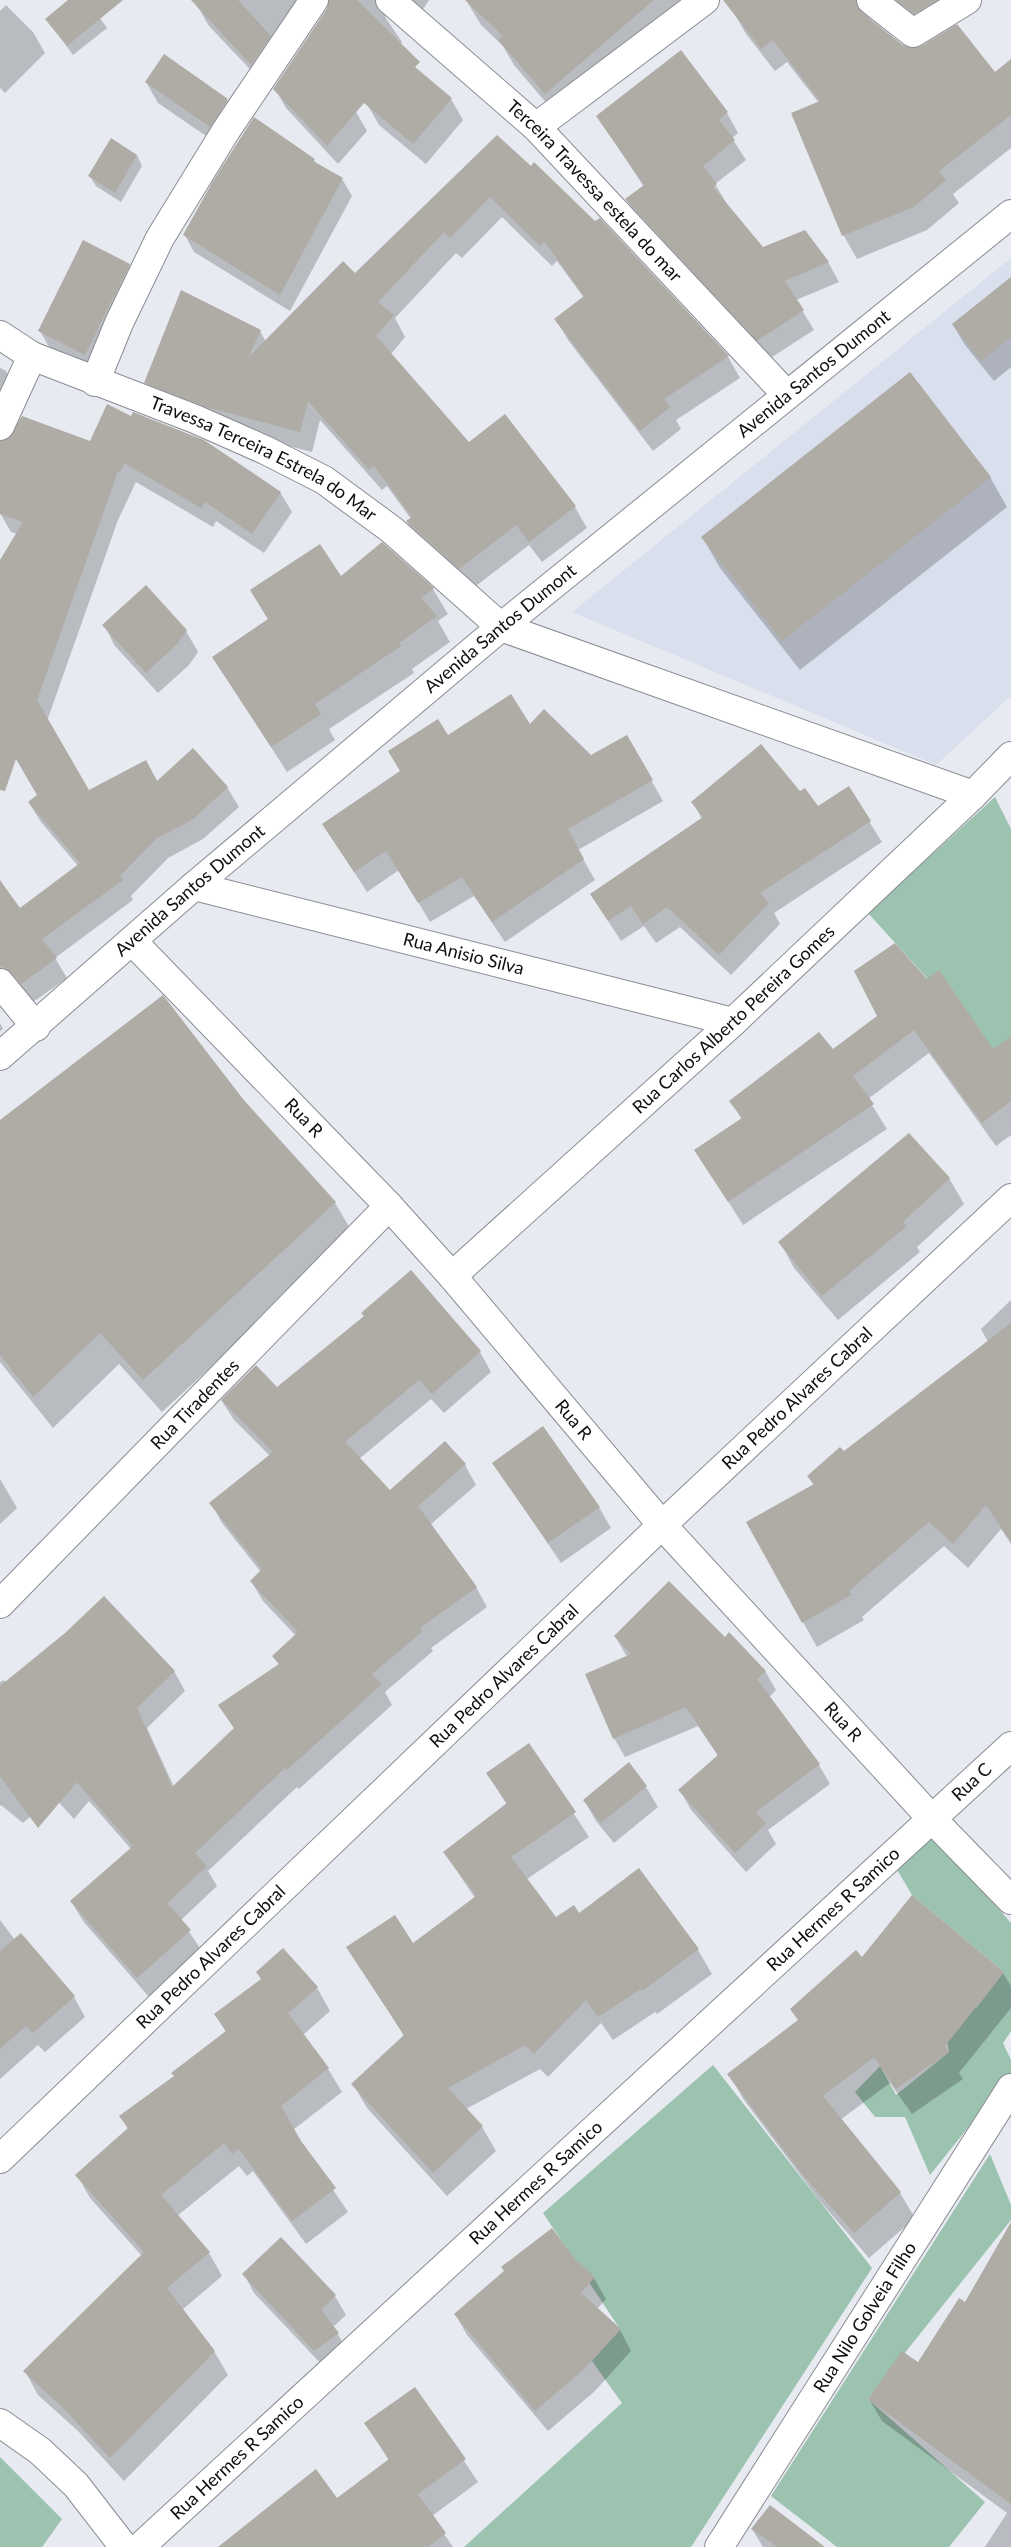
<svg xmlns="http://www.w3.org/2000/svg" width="1011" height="2547" font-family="Lato,sans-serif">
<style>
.built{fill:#d9dfec}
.green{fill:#9cc2b0}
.shadow{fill:#0003}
.building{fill:#afaba5}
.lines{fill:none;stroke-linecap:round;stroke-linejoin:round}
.street-casing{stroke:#8a8c93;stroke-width:30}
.secondary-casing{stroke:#8a8c93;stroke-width:30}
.street{stroke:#fff;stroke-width:28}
.secondary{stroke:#fff;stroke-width:28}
.labels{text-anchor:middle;stroke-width:4;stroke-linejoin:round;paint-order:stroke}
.street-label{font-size:18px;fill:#0d0e10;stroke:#f4f7fe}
</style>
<rect width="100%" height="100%" fill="#e7eaf1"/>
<path class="built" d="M 1011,258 L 1011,696 L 936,765 L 572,612 Z"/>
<path class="green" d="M 995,797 L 1011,829 L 1011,1071 L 868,913 Z
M 935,1836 L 1011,1923 L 1011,2031 L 1003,2043 L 1011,2060 L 1011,2074 L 930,2175 L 905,2117 L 875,2117 L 855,2092 L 880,2066 L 896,2095 L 949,2052 L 942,2008 L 955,1992 L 976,2008 L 1004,1972 L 912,1895 L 896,1868 Z
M 713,2065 L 872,2268 L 691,2547 L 464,2547 L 622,2403 L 592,2361 L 620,2329 L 543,2213 Z
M 990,2154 L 1011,2205 L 1011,2220 L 868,2399 L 985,2502 L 949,2547 L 837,2547 L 771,2496 Z
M 0,2457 L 62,2519 L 42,2547 L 0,2547 Z"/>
<path class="shadow" d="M 70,0 L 87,0 L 107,28 L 73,55 L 47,19 Z
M 206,0 L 429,0 L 420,14 L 389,10 L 385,17 L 402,42 L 356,112 L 367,131 L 338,164 L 286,108 L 275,89 L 330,4 L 326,3 L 263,83 L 209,26 L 198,7 Z
M 466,0 L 693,0 L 560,119 L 514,65 L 503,46 L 481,25 Z
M 748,0 L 980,0 L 928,36 L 871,14 L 869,18 L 903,46 L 995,74 L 1011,61 L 1011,148 L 953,194 L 959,203 L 927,230 L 857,259 L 844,236 L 793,113 L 819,103 L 787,62 L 775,71 L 746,34 L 733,11 Z
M 6,5 L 33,32 L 45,53 L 5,93 L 0,88 L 0,11 Z
M 681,52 L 727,113 L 738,133 L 732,138 L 746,160 L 715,184 L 727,204 L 763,248 L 828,262 L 839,282 L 796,300 L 814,330 L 769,359 L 638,219 L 627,200 L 644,187 L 598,117 Z
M 407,62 L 451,99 L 463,120 L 426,164 L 379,125 L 367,104 Z
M 146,82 L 227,100 L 239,121 L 222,147 L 158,103 Z
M 254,119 L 314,160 L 317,165 L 342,179 L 352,196 L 290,311 L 194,252 L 185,235 Z
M 497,137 L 595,223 L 600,220 L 728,357 L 740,378 L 676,420 L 681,429 L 653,451 L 568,340 L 556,319 L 584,298 L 557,261 L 552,266 L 502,217 L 462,258 L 456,253 L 395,318 L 405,337 L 391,354 L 469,443 L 505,415 L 575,507 L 587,528 L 542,562 L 529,545 L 472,589 L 420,543 L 407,522 L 411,519 L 387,486 L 382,490 L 320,420 L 312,452 L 219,428 L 158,404 L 146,383 L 260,331 L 266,342 L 355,275 Z
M 137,155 L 142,166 L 121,202 L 96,186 L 90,176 Z
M 129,265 L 141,286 L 96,375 L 52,352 L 40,331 Z
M 1011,278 L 1011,367 L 994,381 L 965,345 L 953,325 Z
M 0,368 L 6,371 L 17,390 L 0,431 Z
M 0,442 L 91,443 L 280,492 L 292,512 L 264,553 L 216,521 L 213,527 L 136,482 L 118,520 L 47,721 L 89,792 L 146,762 L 158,782 L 227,787 L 239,807 L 203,839 L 168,858 L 131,896 L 133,900 L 55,958 L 67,978 L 33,1002 L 13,987 L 0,969 L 0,883 L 19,909 L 78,866 L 41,822 L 29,803 L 38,795 L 0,731 L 0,563 L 17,534 L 11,532 L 0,513 Z
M 990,477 L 1007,507 L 800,670 L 720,568 L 703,538 Z
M 382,543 L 433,589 L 448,614 L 438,621 L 450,642 L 412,669 L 414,673 L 329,729 L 335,740 L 287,772 L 213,657 L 269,621 L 251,591 L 340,578 Z
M 104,625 L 186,631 L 198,652 L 189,665 L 158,693 L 115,646 Z
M 447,736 L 591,757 L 626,736 L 663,801 L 578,850 L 595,880 L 505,942 L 474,896 L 430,922 L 399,870 L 367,892 L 323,824 L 401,772 Z
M 848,788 L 882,842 L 774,913 L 780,924 L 731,975 L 680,927 L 656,943 L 644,926 L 621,941 L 591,894 L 702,819 L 693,803 L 800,793 L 818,808 Z
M 927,981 L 993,1051 L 1011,1038 L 1011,1135 L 996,1146 L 929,1053 L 868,1099 L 887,1129 L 743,1225 L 696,1150 L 742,1120 L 731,1101 L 832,1051 Z
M 0,1023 L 3,1029 L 0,1031 Z
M 242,1100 L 335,1203 L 354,1235 L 162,1412 L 119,1364 L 53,1428 L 0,1362 L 0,1126 Z
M 949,1178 L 964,1204 L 917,1247 L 920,1252 L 838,1320 L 794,1268 L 780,1242 Z
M 411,1272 L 480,1352 L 491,1372 L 444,1413 L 431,1399 L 359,1459 L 390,1492 L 445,1442 L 465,1465 L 476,1485 L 430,1525 L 476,1587 L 487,1607 L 431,1648 L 433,1651 L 385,1692 L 392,1705 L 299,1789 L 297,1787 L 208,1871 L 217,1886 L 181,1920 L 202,1951 L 149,1997 L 83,1921 L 71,1901 L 131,1849 L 89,1801 L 74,1819 L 54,1797 L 23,1823 L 1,1805 L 0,1806 L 0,1682 L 4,1680 L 6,1683 L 174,1671 L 185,1691 L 147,1728 L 174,1787 L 235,1730 L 220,1705 L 279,1665 L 274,1656 L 296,1636 L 263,1601 L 251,1581 L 261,1572 L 222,1523 L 211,1503 L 270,1456 L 234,1420 L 222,1401 L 277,1389 L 365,1317 Z
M 1011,1300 L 1011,1544 L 1001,1529 L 968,1568 L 944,1546 L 862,1617 L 864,1620 L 817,1647 L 803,1622 L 814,1486 L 808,1476 L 843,1453 L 988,1342 L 981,1329 Z
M 493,1463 L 599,1507 L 611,1528 L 561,1563 Z
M 0,1479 L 17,1508 L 0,1524 Z
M 615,1636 L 725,1638 L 765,1671 L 776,1690 L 769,1697 L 819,1765 L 830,1784 L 768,1830 L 776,1844 L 746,1872 L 691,1810 L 680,1790 L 718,1756 L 698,1726 L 625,1757 L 614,1738 L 627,1657 Z
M 529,1745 L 589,1837 L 527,1879 L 556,1918 L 579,1915 L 638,1869 L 698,1950 L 712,1974 L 657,2014 L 655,2012 L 613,2040 L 601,2023 L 548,2077 L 540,2069 L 466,2109 L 482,2127 L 496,2151 L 447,2196 L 367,2108 L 353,2084 L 404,2036 L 348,1947 L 412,1945 L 475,1898 L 445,1853 L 507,1805 L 487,1773 Z
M 646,1787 L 658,1807 L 614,1843 L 596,1821 L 584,1800 Z
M 912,1897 L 1003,1973 L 1011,1986 L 1011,2008 L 959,2073 L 963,2079 L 912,2114 L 890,2083 L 840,2120 L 900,2193 L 915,2218 L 869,2258 L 819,2200 L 744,2100 L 729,2074 L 799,2021 L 862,1959 Z
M 0,1920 L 15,1940 L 74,1997 L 85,2017 L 45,2052 L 38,2045 L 0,2079 Z
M 317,1988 L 330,2011 L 303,2035 L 328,2069 L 342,2092 L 293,2130 L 348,2212 L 306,2244 L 253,2171 L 247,2176 L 239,2166 L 177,2216 L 209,2253 L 222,2276 L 182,2310 L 214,2351 L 228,2375 L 124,2481 L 78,2431 L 38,2395 L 25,2371 L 142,2256 L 90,2198 L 77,2175 L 128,2129 L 121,2116 L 175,2077 L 226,2032 L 216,2015 Z
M 1011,2225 L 1011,2547 L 985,2547 L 1007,2513 L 882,2421 L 869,2399 L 918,2364 L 966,2304 Z
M 281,2239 L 335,2296 L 346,2315 L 333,2327 L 349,2352 L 326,2369 L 254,2293 L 244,2274 Z
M 574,2259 L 594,2278 L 606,2299 L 597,2309 L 620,2330 L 631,2351 L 595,2391 L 548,2431 L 467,2335 L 455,2314 Z
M 415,2388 L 478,2482 L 432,2516 L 453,2547 L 220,2547 L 337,2500 L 389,2461 L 366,2423 Z
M 752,2529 L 823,2547 L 763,2547 Z"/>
<path class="building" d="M 68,0 L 123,0 L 67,46 L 45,19 Z
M 191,0 L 238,0 L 271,36 L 251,65 Z
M 329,0 L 357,0 L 420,62 L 415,67 L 452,98 L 413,144 L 364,103 L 327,146 L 273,89 L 327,9 Z
M 465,0 L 654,0 L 545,94 L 498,40 L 503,36 Z
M 723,0 L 856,0 L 861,12 L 903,45 L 912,48 L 921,46 L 957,24 L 995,72 L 1011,59 L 1011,115 L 939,171 L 946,180 L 914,207 L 842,236 L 791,113 L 820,101 L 773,40 L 761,49 Z
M 896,0 L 937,0 L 914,14 Z
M 681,50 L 728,112 L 719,120 L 735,140 L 703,166 L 717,184 L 713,187 L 763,247 L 805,230 L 829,262 L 785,281 L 804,310 L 757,341 L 625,199 L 644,185 L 596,116 Z
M 164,54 L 228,99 L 210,127 L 145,82 Z
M 254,117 L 315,159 L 313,161 L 343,178 L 280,295 L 183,235 L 213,181 Z
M 497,135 L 531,166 L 534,162 L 595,221 L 600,218 L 729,356 L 664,399 L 670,407 L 640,431 L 554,319 L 584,296 L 544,241 L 540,246 L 490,197 L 450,238 L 444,232 L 378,302 L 394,315 L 376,336 L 469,442 L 505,414 L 576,506 L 529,542 L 516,525 L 459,569 L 406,521 L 412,517 L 374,466 L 369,470 L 308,401 L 300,432 L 206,407 L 144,383 L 181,290 L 261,330 L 248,358 L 343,261 L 355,273 Z
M 111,138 L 137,155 L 115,193 L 88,176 Z
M 83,240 L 130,264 L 85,355 L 38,331 Z
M 1011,277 L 1011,337 L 981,361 L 952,324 Z
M 910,372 L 991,477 L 782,641 L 701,537 Z
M 107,404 L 131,416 L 133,412 L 204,440 L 281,492 L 252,534 L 205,502 L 201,508 L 124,463 L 120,472 L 118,471 L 37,700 L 89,790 L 146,760 L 157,781 L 193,748 L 228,787 L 192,820 L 157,838 L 120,876 L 123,880 L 42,939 L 57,958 L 21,984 L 12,973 L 0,966 L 0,880 L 20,908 L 80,863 L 28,802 L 37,795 L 16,759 L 5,791 L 0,790 L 0,560 L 23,522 L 0,514 L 0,441 L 9,438 L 22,416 L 90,441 Z
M 382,542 L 434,588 L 421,598 L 437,616 L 399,643 L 401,646 L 315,704 L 321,714 L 271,747 L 212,657 L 268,619 L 250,590 L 320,544 L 341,576 Z
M 146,585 L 187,630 L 177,644 L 146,673 L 102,625 Z
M 511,694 L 530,724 L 544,709 L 591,755 L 627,735 L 653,780 L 568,829 L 584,859 L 492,922 L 462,877 L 418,903 L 386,851 L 354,872 L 322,824 L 400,771 L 388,751 L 438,719 L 448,735 Z
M 761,744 L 800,791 L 805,788 L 818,806 L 849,786 L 871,821 L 760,893 L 769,903 L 719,955 L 667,907 L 643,924 L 631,906 L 608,921 L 590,894 L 703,817 L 691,802 Z
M 895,943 L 927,979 L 939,970 L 993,1049 L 1011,1037 L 1011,1101 L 982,1123 L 914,1030 L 853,1076 L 874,1104 L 728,1202 L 694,1150 L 742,1118 L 729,1101 L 819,1032 L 833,1049 L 877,1016 L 854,971 Z
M 163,995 L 243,1099 L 336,1202 L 143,1380 L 100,1333 L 33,1397 L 0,1355 L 0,1120 Z
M 909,1133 L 950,1178 L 903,1222 L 907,1226 L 822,1296 L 778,1242 Z
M 411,1270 L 481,1351 L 432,1394 L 419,1380 L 345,1442 L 390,1490 L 445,1441 L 466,1464 L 418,1506 L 477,1587 L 420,1628 L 423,1631 L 372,1674 L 382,1684 L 287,1770 L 285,1768 L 195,1853 L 207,1866 L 167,1903 L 191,1930 L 137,1978 L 70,1901 L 133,1846 L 77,1782 L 38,1828 L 0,1776 L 0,1686 L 65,1633 L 104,1596 L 175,1671 L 137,1708 L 172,1787 L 234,1728 L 218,1705 L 279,1664 L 272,1656 L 298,1632 L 250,1581 L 262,1569 L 209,1503 L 273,1452 L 221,1400 L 256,1365 L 277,1387 L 364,1316 L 361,1313 Z
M 1011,1323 L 1011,1542 L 986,1505 L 953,1544 L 929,1522 L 849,1591 L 851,1595 L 802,1623 L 746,1522 L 814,1484 L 807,1476 L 840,1447 L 844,1451 Z
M 543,1426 L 600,1507 L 548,1543 L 492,1463 Z
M 669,1581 L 725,1637 L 729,1632 L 766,1671 L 757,1679 L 820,1764 L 756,1812 L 766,1824 L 735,1853 L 678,1790 L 718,1755 L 686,1707 L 613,1739 L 585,1674 L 631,1654 L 614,1636 Z
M 529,1743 L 576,1812 L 511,1857 L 556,1917 L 574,1905 L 579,1913 L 639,1868 L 699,1949 L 642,1991 L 641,1989 L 598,2017 L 586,2000 L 534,2054 L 525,2045 L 448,2088 L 483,2126 L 433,2173 L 351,2084 L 404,2035 L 346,1947 L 395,1915 L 413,1943 L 476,1896 L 443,1852 L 507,1803 L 486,1773 Z
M 629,1762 L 647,1786 L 601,1823 L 583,1800 Z
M 912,1895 L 1004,1972 L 945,2046 L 949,2052 L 896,2089 L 874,2057 L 823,2096 L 901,2192 L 854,2233 L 802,2174 L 727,2074 L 798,2020 L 790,2009 L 856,1950 L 862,1957 Z
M 21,1933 L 75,1996 L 33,2033 L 26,2026 L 0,2049 L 0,1951 Z
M 283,1948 L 318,1987 L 288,2013 L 329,2068 L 281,2106 L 301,2141 L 336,2188 L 292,2221 L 239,2149 L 232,2154 L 224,2143 L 161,2195 L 210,2252 L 167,2288 L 215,2351 L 110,2458 L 63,2408 L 23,2371 L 144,2252 L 75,2175 L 128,2128 L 119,2116 L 174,2076 L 171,2073 L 226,2031 L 214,2014 L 261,1979 L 256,1972 Z
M 1011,2222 L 1011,2504 L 868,2399 L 902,2351 L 918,2362 L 959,2298 L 965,2302 Z
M 552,2228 L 574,2258 L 595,2277 L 581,2293 L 621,2329 L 583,2370 L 535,2411 L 454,2314 L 504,2271 L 501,2267 Z
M 281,2237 L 336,2295 L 321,2310 L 339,2333 L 314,2351 L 242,2274 Z
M 415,2387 L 466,2459 L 418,2494 L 446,2533 L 428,2547 L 218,2547 L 316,2469 L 337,2498 L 389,2459 L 364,2423 Z
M 770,2505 L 825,2547 L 778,2547 L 751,2529 Z"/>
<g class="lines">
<g class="street-casing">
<g id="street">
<path id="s1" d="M 390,0 L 536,127 L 787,395"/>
<path d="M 871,0 L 913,33 L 967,0"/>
<path d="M 536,127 L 705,0"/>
<path id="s2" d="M 0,335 L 32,356 L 195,419 L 265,450 L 324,480 L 392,530 L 501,627 L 973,795"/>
<path d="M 95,382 L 119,323 L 160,238 L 227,129 L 314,0"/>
<path d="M 0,426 L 32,356"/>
<path id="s3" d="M 194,886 L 733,1022"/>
<path id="s4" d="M 133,942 L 389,1206 L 452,1276 L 662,1525 L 933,1820 L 1011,1900"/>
<path d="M 0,983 L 36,1027"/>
<path id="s5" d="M 0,1056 L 194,886 L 501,627 L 1011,214"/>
<path id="s6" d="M 452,1276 L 733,1022 L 973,795 L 1011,756"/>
<path id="s7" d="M 0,1604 L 389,1206"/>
<path id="s8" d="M 0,2159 L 662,1525 L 1011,1198"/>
<path id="s9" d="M 140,2547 L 1011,1746"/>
<path id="s10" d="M 719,2547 L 1011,2088"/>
</g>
</g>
<g class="secondary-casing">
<path id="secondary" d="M 0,2423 L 40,2451 L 76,2485 L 124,2547"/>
</g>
<use href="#street" class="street"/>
<use href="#secondary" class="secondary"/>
</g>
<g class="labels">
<g class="street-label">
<text dy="6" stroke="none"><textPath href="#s1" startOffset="280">Terceira Travessa estela do mar</textPath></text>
<text dy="6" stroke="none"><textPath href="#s5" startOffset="1062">Avenida Santos Dumont</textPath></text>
<text dy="6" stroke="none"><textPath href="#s2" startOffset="292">Travessa Terceira Estrela do Mar</textPath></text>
<text dy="6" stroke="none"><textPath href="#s5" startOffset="658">Avenida Santos Dumont</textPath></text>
<text dy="6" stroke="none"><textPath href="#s5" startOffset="252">Avenida Santos Dumont</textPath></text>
<text dy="6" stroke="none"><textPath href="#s3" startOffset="278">Rua Anisio Silva</textPath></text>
<text dy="6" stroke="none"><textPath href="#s6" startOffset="381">Rua Carlos Alberto Pereira Gomes</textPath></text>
<text dy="6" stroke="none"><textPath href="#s4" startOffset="245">Rua R</textPath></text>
<text dy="6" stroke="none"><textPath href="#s8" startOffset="1102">Rua Pedro Alvares Cabral</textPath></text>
<text dy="6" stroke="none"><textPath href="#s7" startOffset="279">Rua Tiradentes</textPath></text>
<text dy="6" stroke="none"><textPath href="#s4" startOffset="650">Rua R</textPath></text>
<text dy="6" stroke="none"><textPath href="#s8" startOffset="698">Rua Pedro Alvares Cabral</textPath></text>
<text dy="6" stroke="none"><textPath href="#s4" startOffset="1055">Rua R</textPath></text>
<text dy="6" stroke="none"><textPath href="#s9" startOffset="1130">Rua C</textPath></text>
<text dy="6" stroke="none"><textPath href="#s9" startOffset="942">Rua Hermes R Samico</textPath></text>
<text dy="6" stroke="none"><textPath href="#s8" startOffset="292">Rua Pedro Alvares Cabral</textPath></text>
<text dy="6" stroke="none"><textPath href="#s9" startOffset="538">Rua Hermes R Samico</textPath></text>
<text dy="6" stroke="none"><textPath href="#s10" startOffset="272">Rua Nilo Golveia Filho</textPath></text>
<text dy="6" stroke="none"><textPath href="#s9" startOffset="132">Rua Hermes R Samico</textPath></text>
</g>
</g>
</svg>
